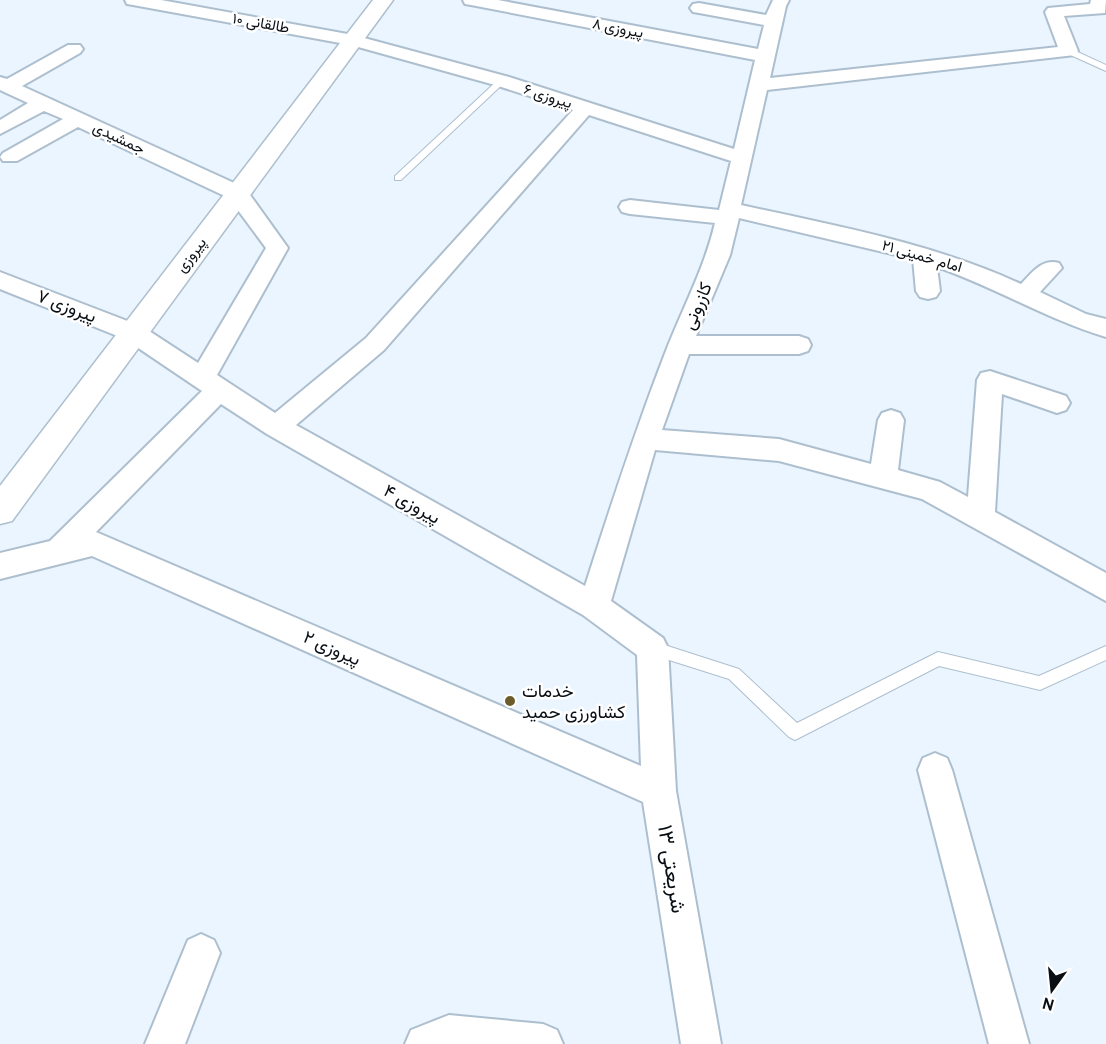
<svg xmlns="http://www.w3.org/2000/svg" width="1106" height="1044" font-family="Overpass,Vazirmatn,sans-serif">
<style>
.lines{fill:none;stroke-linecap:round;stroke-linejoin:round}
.service-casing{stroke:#adbfce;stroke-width:2}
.minor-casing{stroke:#adbfce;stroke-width:4}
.tertiary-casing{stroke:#adbfce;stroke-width:3}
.service{fill:#fff;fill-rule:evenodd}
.minor{fill:#fff;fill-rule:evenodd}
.tertiary{fill:#fff;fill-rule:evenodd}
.poi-dot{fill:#6b5d2b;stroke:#fff;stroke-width:2}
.labels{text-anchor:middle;stroke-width:5;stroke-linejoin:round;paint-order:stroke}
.far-street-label{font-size:15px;fill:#080e13;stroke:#fff}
.street-label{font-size:18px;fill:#080e13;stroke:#fff}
.poi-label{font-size:18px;fill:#080e13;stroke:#fff;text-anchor:start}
.near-street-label{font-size:21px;fill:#080e13;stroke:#fff}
</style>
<rect width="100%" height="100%" fill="#eaf5ff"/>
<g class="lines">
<g class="service-casing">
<path id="service" d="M 1069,48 L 1106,65 L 1106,71 L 1066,53 L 1065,51 Z
M 499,79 L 506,81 L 401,180 L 395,180 L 395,176 Z
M 652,641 L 739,669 L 797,723 L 938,652 L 1039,676 L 1106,646 L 1106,660 L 1040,690 L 939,666 L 795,740 L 789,737 L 729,679 L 647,653 L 645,648 L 647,643 Z"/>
</g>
<g class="minor-casing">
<path id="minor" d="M 125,0 L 161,0 L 353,35 L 509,77 L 734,149 L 755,60 L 471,5 L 465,4 L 463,0 L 498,0 L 758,49 L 764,25 L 699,13 L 693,12 L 690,8 L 693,4 L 699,3 L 766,15 L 773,0 L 789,0 L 786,6 L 770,78 L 1058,47 L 1045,12 L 1048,8 L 1090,4 L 1091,0 L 1106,0 L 1105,13 L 1064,16 L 1078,51 L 1075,55 L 767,90 L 741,205 C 836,226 932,243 1021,284 C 1032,273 1042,258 1059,263 L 1062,268 L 1040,292 L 1086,314 L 1106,319 L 1106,337 C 1046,319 995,287 937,267 L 940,291 L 936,297 L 928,299 L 920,297 L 916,291 L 913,259 L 739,218 L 730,255 L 696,336 L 799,336 L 808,339 L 811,345 L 808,351 L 799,354 L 689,354 L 662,430 L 779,439 L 871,464 L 878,420 L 882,413 L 891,410 L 900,413 L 904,420 L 898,470 L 940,482 L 968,497 L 977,380 L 981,373 L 990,371 L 1066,396 L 1070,403 L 1066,410 L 1057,413 L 1002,394 L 995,512 L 1106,573 L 1106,601 L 922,499 L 779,461 L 655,450 L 611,601 L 663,638 L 668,648 L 676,791 L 721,1044 L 681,1044 L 643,802 L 92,556 L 0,579 L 0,553 L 50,541 L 202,391 L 125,339 L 0,289 L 0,272 L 143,327 L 198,363 L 266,248 L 229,198 L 78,127 L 17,161 L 3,161 L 0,157 L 3,153 L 63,119 L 44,111 L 0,134 L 0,120 L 28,103 L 0,90 L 0,77 L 7,79 L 68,45 L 80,45 L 83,49 L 80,53 L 22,86 L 245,188 L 288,248 L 217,375 L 275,413 L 366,338 L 573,110 L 495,85 L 351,45 L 133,5 L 127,4 ZM 589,115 L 731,161 L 719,210 L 630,200 L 622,202 L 619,207 L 622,212 L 630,214 L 715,223 C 704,270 681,311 664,356 C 635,431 610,508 585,586 L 296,425 L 384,350 ZM 221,404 L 267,434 L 583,615 L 637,655 L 641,766 L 96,532 Z
M 935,753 L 947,758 L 952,770 L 1029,1044 L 989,1044 L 918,770 L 923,758 Z
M 201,934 L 214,940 L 220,953 L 185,1044 L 145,1044 L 188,940 Z
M 449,1015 L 543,1024 L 557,1030 L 563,1044 L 405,1044 L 411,1030 Z"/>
</g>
<g class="tertiary-casing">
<path id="tertiary" d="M 373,0 L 393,0 L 12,521 L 0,524 L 0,486 Z"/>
</g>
<use href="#service" class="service"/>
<use href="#minor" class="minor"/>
<use href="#tertiary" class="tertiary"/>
</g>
<circle class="poi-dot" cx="510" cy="701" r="6"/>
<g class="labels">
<g class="far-street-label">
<text transform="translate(261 23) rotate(10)" y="5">طالقانی ۱۰</text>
<text transform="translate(618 28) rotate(11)" y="5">پیروزی ۸</text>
<text transform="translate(548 96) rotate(18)" y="5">پیروزی ۶</text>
<text transform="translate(119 138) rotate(25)" y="5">جمشیدی</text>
<text transform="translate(191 255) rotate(-53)" y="5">پیروزی</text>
<text transform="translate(922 256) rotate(16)" y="5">امام خمینی ۲۱</text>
</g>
<g class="street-label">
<text transform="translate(67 306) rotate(21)" y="6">پیروزی ۷</text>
<text transform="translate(697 306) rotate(-67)" y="6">کازرونی</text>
<text transform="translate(412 504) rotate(29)" y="6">پیروزی ۴</text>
<text transform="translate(332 648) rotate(24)" y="6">پیروزی ۲</text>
</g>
<g class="poi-label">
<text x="522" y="697">خدمات<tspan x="522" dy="21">کشاورزی حمید</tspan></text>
</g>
<g class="near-street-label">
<text transform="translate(672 869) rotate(81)" y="7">شریعتی ۱۳</text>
</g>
</g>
<g transform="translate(1052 990) rotate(195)" stroke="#ffffff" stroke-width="4.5" paint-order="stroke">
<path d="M0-4.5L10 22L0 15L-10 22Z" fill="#080e13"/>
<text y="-9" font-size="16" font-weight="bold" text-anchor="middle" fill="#080e13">N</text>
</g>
</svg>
